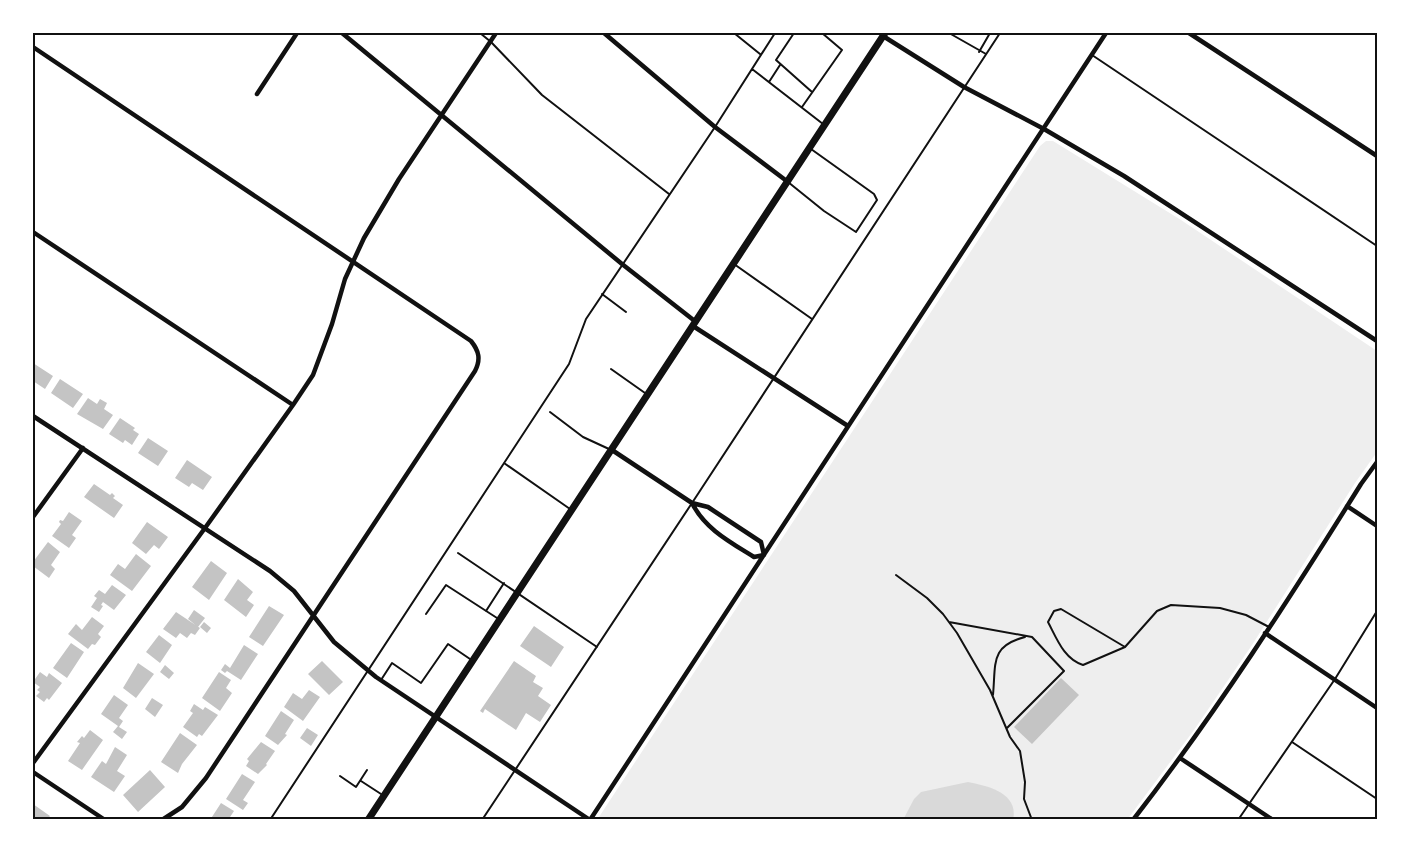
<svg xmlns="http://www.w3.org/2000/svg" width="1410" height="853" font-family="'Titillium Web',sans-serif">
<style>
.green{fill:#eee}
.water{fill:#d9d9d9}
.building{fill:#c4c4c4}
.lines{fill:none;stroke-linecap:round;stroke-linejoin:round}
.path{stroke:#111;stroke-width:2}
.service{stroke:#111;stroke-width:2}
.minor{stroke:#111;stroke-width:4.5}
.secondary{stroke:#111;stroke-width:7}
.neatline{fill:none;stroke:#111;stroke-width:2}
</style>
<rect width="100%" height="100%" fill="#fff"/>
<path class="green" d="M 1046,141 L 1053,141 L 1181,220 L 1377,351 L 1377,452 L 1355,483 L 1252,645 L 1194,730 L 1127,820 L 597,820 L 1040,146 Z"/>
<path class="water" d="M 968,782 C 988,786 1019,793 1013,820 L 903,820 L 914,799 L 921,792 Z"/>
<path class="building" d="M 33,363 L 53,376 L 45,389 L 33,381 Z
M 60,379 L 83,394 L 73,408 L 51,393 Z
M 88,398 L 97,404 L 100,399 L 107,403 L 104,409 L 113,415 L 103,429 L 77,414 Z
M 120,418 L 135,428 L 133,430 L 139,434 L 132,445 L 125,440 L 123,443 L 109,434 Z
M 148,438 L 168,451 L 158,466 L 138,453 Z
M 187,460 L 212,477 L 203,490 L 192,483 L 189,487 L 175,478 Z
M 94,484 L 110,495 L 112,493 L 115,496 L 113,498 L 123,505 L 114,518 L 84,497 Z
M 69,512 L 82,521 L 72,535 L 76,538 L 69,548 L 52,536 L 61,524 L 59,522 L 60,520 L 63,521 Z
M 147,522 L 168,537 L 159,549 L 154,545 L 146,554 L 132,543 Z
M 48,542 L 60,552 L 51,565 L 55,569 L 49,578 L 33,566 L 33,562 Z
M 136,554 L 151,566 L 132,591 L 110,575 L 118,564 L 125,569 Z
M 211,561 L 227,573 L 209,600 L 192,587 Z
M 238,579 L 253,592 L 247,600 L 254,605 L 246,617 L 224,600 Z
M 112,585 L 126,595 L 114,610 L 103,602 L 101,605 L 103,606 L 99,612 L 91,607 L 97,598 L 94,596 L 99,590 L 105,594 Z
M 269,606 L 284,615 L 263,646 L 249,637 Z
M 194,610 L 205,618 L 198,627 L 188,619 Z
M 176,612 L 200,628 L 195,635 L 191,633 L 187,638 L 180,633 L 176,638 L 163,629 Z
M 92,617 L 104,626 L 98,634 L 101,637 L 95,645 L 92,644 L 88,649 L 68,634 L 76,624 L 82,630 Z
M 204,622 L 211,628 L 207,633 L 200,627 Z
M 534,626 L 564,647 L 551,667 L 520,646 Z
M 159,635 L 172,645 L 160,663 L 146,652 Z
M 71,643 L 84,652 L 67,678 L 53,668 Z
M 244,645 L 258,654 L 241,680 L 227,671 L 225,673 L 221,670 L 225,664 L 230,668 Z
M 322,661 L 343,682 L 329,695 L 308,674 Z
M 514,661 L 536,676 L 533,682 L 543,688 L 538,696 L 551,705 L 540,722 L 526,713 L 516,730 L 485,709 L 483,713 L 480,711 Z
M 138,663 L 154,674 L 136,698 L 123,688 Z
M 165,665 L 174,673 L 169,679 L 160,672 Z
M 40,672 L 47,677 L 49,673 L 62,683 L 49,700 L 47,698 L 44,702 L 36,696 L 40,692 L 37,690 L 40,687 L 33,682 Z
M 219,672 L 231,680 L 226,688 L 232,693 L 220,711 L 202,698 Z
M 1061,678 L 1079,695 L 1032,744 L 1014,727 Z
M 309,690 L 320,697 L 303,721 L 284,707 L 293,693 L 302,699 Z
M 114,695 L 128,705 L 119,718 L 123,721 L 119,727 L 127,732 L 122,739 L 113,732 L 118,726 L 101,714 Z
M 152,698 L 163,705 L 155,717 L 145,709 Z
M 194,704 L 203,710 L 205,707 L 218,715 L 202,736 L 199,734 L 197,737 L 183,727 L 193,713 L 190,711 Z
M 281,711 L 294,720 L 285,734 L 287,735 L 278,745 L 265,736 Z
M 307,728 L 318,735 L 311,746 L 300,738 Z
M 90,730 L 103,740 L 82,770 L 68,761 L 80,743 L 77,742 L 82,736 L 84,738 Z
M 180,733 L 197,745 L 182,764 L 178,773 L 161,762 Z
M 261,742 L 275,751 L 266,764 L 267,765 L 258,774 L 246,766 L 249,761 L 247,759 Z
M 115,747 L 127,755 L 117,771 L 125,776 L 114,792 L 91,777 L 102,761 L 106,764 Z
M 150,770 L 165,787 L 138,812 L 123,795 Z
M 242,774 L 255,782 L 243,800 L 248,803 L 243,810 L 226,799 Z
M 221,803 L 234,811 L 228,820 L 210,820 Z
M 33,804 L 50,816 L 47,820 L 33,820 Z"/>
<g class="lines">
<path class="path" d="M 896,575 L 927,598 L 943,614 L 957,633 L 990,690 L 1010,737 L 1020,751 L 1025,782 L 1024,799 L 1032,820
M 949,622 L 1032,637 L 1064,671 L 1007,728
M 993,695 C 996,663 990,646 1025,637"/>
<path class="service" d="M 480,33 L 491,42 L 542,95 L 669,194
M 734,33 L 760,54
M 794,33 L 776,60 L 812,92
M 949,33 L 986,54
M 979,52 L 990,33
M 1092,55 L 1377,246
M 752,69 L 823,124
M 769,82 L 780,65
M 802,107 L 842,50 L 822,33
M 788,182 L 824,211 L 856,232 L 877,200 L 874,194 L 811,149
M 734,264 L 812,319
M 602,294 L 626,312
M 611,369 L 645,393
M 550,412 L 583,437 L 609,449
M 504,463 L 570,509
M 458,553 L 597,647
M 486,611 L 504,583
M 426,614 L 446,585 L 497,618
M 1125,647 L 1061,609 L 1054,611 L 1048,622 C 1057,639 1064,659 1083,665 L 1125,647 L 1157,611 L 1171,605 L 1220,608 L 1246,615 L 1269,627
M 381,680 L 392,663 L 421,683 L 448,644 L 470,659
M 1292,742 L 1377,799
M 340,776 L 356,787 L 367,770
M 361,781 L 381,794
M 270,820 L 569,364 L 586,319 L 715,127 L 775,33
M 482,820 L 692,503 L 1000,33
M 1238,820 L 1335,679 L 1377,611"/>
<path class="minor" d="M 342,33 L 622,264 L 696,322
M 604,33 L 715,127 L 788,182
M 1189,33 L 1377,156
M 883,36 L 964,87 L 1044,129 L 1124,176 L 1377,341
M 33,47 L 471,341 C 479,351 481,359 475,371 L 206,778 L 182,807 L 162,820
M 257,94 L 297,33
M 33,232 L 293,405
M 693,326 L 848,426
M 33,416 L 270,571 L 294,591 L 334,642 L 376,677 L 590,820
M 612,450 L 692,503 L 708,507 L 761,542 L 764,555 L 754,557 C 730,542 705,529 692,503
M 1347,506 L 1377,526
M 33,517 L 83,448
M 1265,633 L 1377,708
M 1180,758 L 1273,820
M 33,763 L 205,528 L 293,405 L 313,375 L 332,324 L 345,279 L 364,238 L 399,179 L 496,33
M 33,772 L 105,820
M 590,820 L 1106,33
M 1133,820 C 1216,713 1290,598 1361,484 L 1377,462"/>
<path class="secondary" d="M 368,820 L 885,33"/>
</g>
<rect width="1410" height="853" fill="none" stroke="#ffffff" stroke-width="69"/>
<rect x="34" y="34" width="1342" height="784" class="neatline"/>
</svg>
